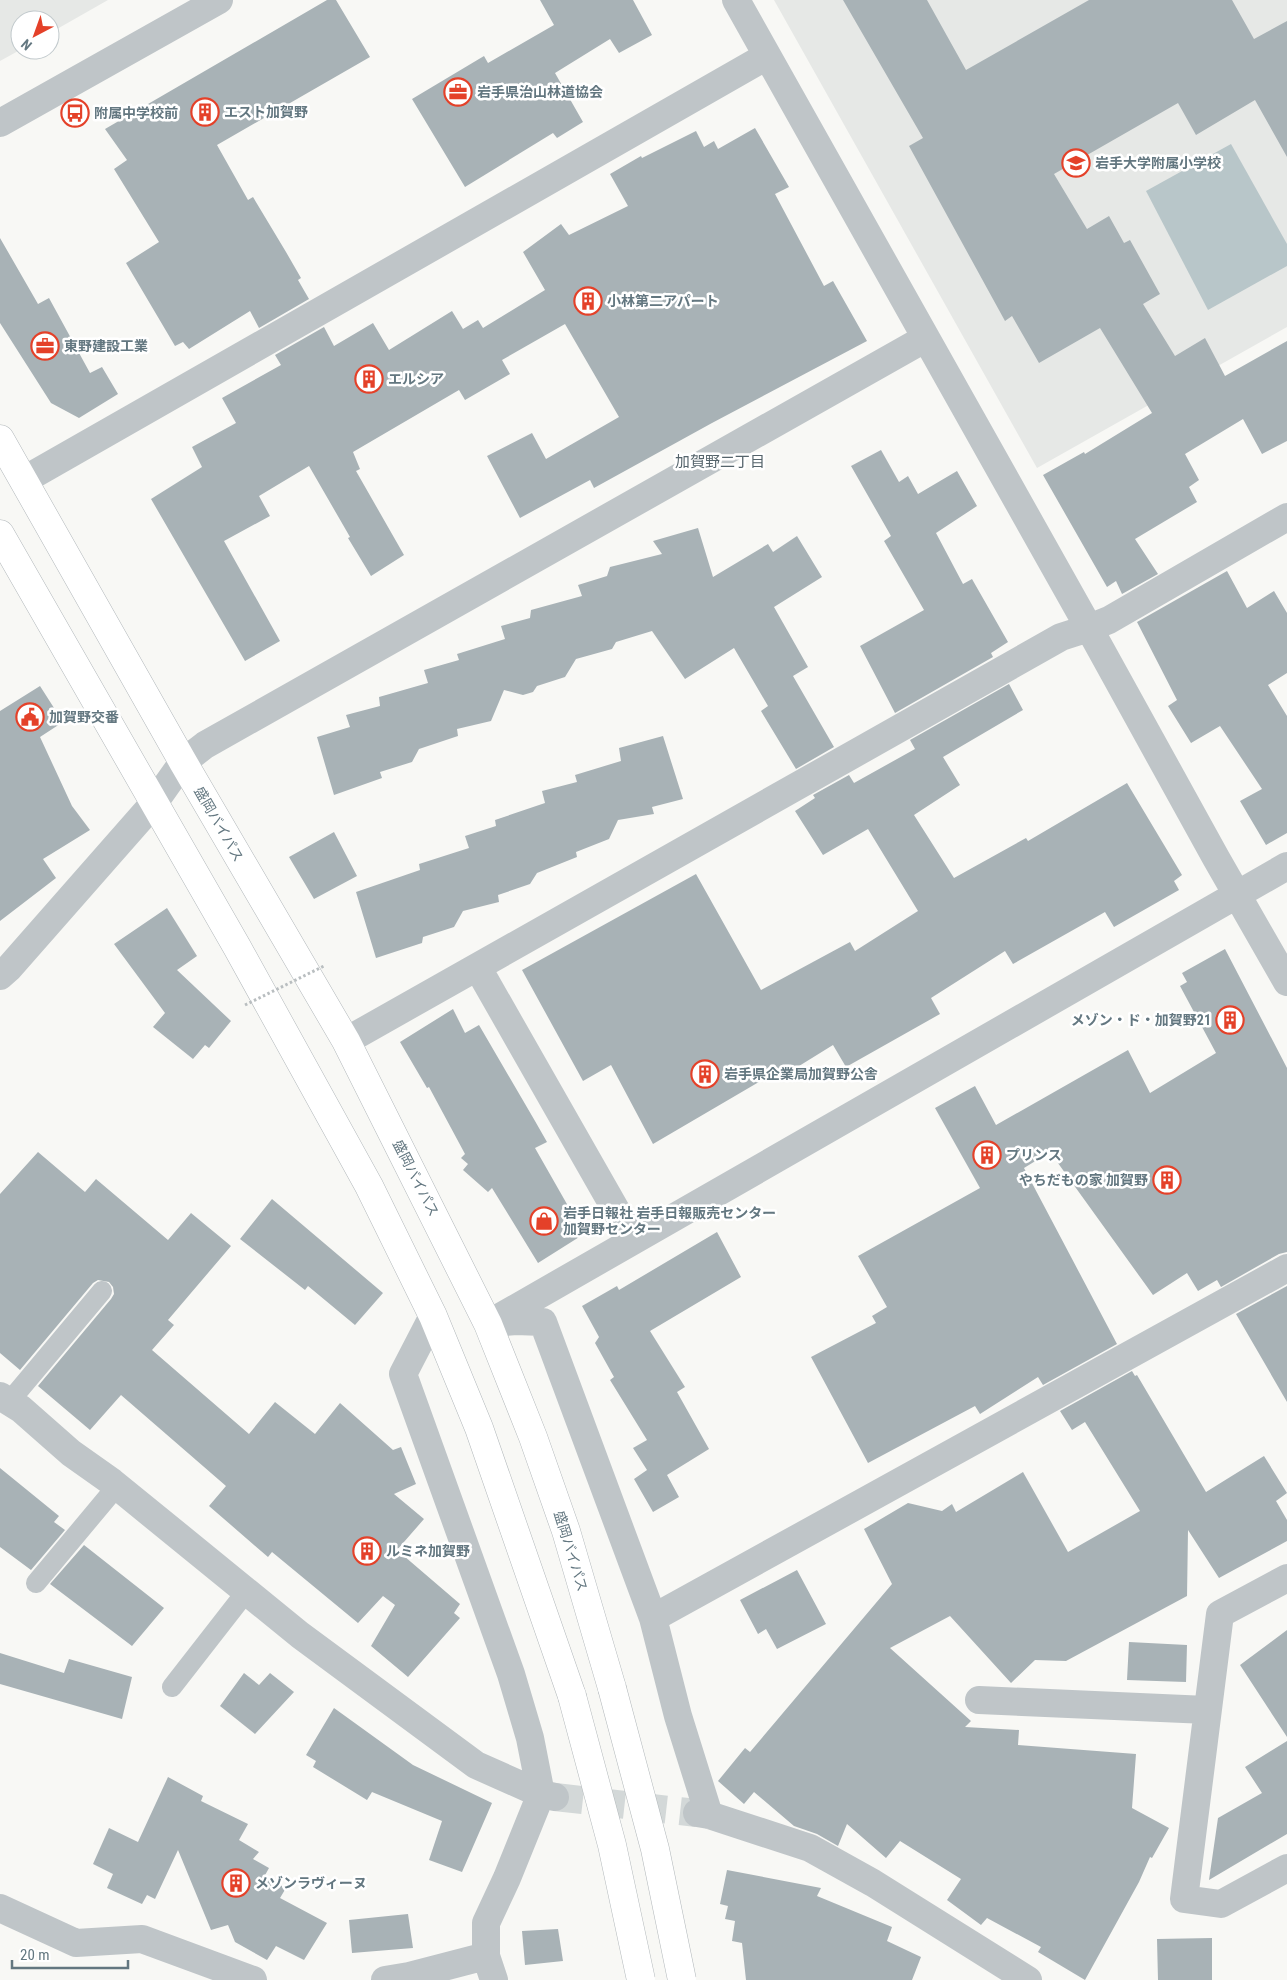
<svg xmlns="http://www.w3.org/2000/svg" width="1287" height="1980" font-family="'Roboto Condensed','Noto Sans JP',sans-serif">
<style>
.built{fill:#e6e8e6}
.water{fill:#b8c6c9}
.building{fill:#a8b2b6}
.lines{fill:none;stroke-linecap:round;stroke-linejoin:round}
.minor-tunnel{stroke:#d3d8d8;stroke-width:28;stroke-dasharray:28 14;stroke-linecap:butt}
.trunk-casing{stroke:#b2b8bb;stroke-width:29}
.service{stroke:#bfc5c8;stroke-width:20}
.minor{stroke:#bfc5c8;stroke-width:28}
.trunk{stroke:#fff;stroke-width:28}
.trunk-bridge-casing{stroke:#b2b8bb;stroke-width:29;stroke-linecap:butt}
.path-bridge{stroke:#b9bec0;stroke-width:3;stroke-dasharray:2.5 2.5;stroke-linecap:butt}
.trunk-bridge{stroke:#fff;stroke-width:28}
.labels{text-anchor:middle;stroke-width:5;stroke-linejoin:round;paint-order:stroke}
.poi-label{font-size:14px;font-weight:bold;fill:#637780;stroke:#fff;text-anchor:start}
.street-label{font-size:14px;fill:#637780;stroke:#fff}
.neighbourhood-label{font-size:15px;fill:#55646b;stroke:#fff}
</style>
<rect width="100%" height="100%" fill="#f8f8f5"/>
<path class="built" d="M 0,0 L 108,0 L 50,33 L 50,20 L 20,20 L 20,50 L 0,61 Z
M 774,0 L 1287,0 L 1287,327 L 1037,468 Z"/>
<path class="water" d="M 1231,144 L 1287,244 L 1287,266 L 1208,310 L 1146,191 Z"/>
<path class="building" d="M 327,0 L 336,0 L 370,57 L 217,145 L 248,200 L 253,197 L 286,252 L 301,278 L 298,280 L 309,299 L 259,328 L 250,311 L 189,349 L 183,342 L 175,346 L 126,263 L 159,242 L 114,169 L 127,160 L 105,129 Z
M 540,0 L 633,0 L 652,35 L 619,53 L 610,39 L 555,73 L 583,122 L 557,138 L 553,133 L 465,187 L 412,99 L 484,56 L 488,63 L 554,25 Z
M 843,0 L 927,0 L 966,70 L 1089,0 L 1232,0 L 1254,39 L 1287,21 L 1287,157 L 1255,100 L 1196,135 L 1178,103 L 1054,174 L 1087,229 L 1109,216 L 1124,243 L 1130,240 L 1160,294 L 1143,304 L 1175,356 L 1205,338 L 1225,376 L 1287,341 L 1287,441 L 1262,454 L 1243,419 L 1185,454 L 1199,480 L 1189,487 L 1197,502 L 1135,539 L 1158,574 L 1122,594 L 1116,581 L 1107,587 L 1043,475 L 1084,452 L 1085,454 L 1152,413 L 1100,328 L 1039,363 L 1012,316 L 1005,321 L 909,146 L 923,138 Z
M 755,128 L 789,187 L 775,194 L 824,286 L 833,281 L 867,341 L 712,423 L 594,488 L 590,480 L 520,518 L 487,456 L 532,433 L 546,459 L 619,417 L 565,324 L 502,360 L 510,374 L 465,400 L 459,390 L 353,452 L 360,469 L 356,471 L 404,555 L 371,576 L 348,538 L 350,537 L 309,466 L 259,496 L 270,516 L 224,541 L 280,641 L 245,661 L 151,499 L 202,467 L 192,447 L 236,423 L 222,398 L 281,365 L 275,355 L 324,327 L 334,346 L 373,323 L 389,350 L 452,311 L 463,329 L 478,320 L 483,328 L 545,290 L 523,252 L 561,224 L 569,235 L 628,206 L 610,174 L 641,156 L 642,158 L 696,131 L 704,147 L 714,141 L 718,149 Z
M 0,238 L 38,304 L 49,298 L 90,373 L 102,367 L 118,394 L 79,418 L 51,403 L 0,323 Z
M 881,450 L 899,482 L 908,476 L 918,494 L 957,471 L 977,506 L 936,533 L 963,584 L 972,579 L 1008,642 L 991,653 L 993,657 L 895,713 L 860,646 L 924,610 L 884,541 L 891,536 L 851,466 Z
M 698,528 L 713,577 L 768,544 L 773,552 L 797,536 L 822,577 L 774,607 L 808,667 L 793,676 L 834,747 L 796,769 L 761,711 L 768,706 L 734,648 L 685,679 L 652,631 L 616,642 L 612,649 L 576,659 L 565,677 L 537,686 L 533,692 L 523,695 L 504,690 L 491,721 L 457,729 L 458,736 L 419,749 L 412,762 L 380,772 L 382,778 L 334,795 L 317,737 L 350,727 L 346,715 L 380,706 L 379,697 L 428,683 L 424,670 L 459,660 L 457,654 L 505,639 L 501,626 L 530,618 L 531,610 L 582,596 L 578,585 L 607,576 L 610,567 L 662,554 L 653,541 Z
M 1227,571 L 1247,608 L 1274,591 L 1287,613 L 1287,673 L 1268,685 L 1287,716 L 1287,833 L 1266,845 L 1240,801 L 1262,789 L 1220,726 L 1191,743 L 1168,706 L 1177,700 L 1137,622 Z
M 1009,684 L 1023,710 L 943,757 L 960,785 L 914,815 L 954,878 L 1026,838 L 1028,841 L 1127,783 L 1182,875 L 1174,881 L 1179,890 L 1114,927 L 1105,912 L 1013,964 L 1005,951 L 931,998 L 940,1014 L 846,1067 L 833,1045 L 791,1071 L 788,1065 L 653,1144 L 611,1065 L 583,1081 L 522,970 L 696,874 L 761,990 L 850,942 L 855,951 L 918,911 L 868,829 L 823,855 L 795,811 L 815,798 L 813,795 L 849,775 L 854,783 L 915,749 L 910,740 Z
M 40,686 L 63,722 L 40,737 L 72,806 L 90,830 L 43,859 L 56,878 L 0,921 L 0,711 Z
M 663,736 L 683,799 L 652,807 L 654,814 L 618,820 L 609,839 L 576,852 L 577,857 L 537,873 L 530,884 L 498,895 L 499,902 L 463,911 L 454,927 L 423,937 L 422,943 L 376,958 L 356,892 L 420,870 L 419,864 L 469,848 L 465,836 L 496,826 L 495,820 L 545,803 L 542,791 L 577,782 L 575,775 L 621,761 L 619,748 Z
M 334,832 L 357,876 L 314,899 L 289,857 Z
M 167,908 L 197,956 L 177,970 L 231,1021 L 209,1048 L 205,1045 L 193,1059 L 153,1027 L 165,1013 L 114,944 Z
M 1225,949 L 1287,1068 L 1287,1252 L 1279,1254 L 1221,1287 L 1217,1280 L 1198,1291 L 1187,1273 L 1153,1295 L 1050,1152 L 1024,1168 L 1117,1344 L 1043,1385 L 1038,1377 L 980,1414 L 975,1406 L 868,1463 L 811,1357 L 876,1323 L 872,1316 L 887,1307 L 858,1256 L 980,1188 L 935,1108 L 975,1086 L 996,1125 L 1128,1050 L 1150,1093 L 1216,1053 L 1180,986 L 1187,982 L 1182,973 Z
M 453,1009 L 465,1033 L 479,1025 L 535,1121 L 547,1142 L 535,1148 L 584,1234 L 538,1263 L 492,1188 L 488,1192 L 463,1170 L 468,1164 L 461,1158 L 465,1154 L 429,1087 L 427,1088 L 400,1042 Z
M 38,1152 L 85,1192 L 96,1179 L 168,1240 L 191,1213 L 231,1246 L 168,1320 L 174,1325 L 152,1350 L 249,1434 L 275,1402 L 315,1434 L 340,1403 L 393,1450 L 401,1447 L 416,1484 L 394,1494 L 424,1519 L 397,1550 L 460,1604 L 454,1613 L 460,1618 L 408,1677 L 371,1646 L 395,1605 L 383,1596 L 358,1623 L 272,1552 L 268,1557 L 209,1506 L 226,1486 L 121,1395 L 90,1430 L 38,1386 L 111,1299 L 114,1294 L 113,1287 L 109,1282 L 98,1280 L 93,1283 L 20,1370 L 0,1353 L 0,1194 Z
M 272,1199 L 383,1293 L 355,1325 L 308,1286 L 305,1290 L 240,1239 Z
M 717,1232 L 741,1277 L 650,1331 L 685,1387 L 677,1392 L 709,1449 L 667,1475 L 679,1497 L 653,1512 L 634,1479 L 647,1470 L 633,1448 L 647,1440 L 610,1380 L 614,1377 L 595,1343 L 599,1337 L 582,1306 L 617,1286 L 619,1290 Z
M 1287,1286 L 1287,1402 L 1236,1314 Z
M 1132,1371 L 1135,1376 L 1137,1375 L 1206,1492 L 1264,1456 L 1287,1493 L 1276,1501 L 1287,1520 L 1287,1541 L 1219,1578 L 1188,1530 L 1187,1597 L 1187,1596 L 1066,1661 L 1035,1660 L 1011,1683 L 950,1616 L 890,1648 L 971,1721 L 965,1727 L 1019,1730 L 1018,1745 L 1136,1754 L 1132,1808 L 1169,1828 L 1152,1858 L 1150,1857 L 1139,1882 L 1085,1980 L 1038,1952 L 1041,1947 L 987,1918 L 981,1925 L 947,1900 L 961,1879 L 900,1841 L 886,1858 L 847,1824 L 838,1846 L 817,1834 L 794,1826 L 754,1792 L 744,1804 L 718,1781 L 745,1748 L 750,1752 L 892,1584 L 864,1529 L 908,1503 L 942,1511 L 952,1504 L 956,1512 L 1023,1472 L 1068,1552 L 1140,1511 L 1085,1422 L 1072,1430 L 1060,1411 Z
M 0,1468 L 59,1516 L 54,1522 L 65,1530 L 31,1570 L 0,1547 Z
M 84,1545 L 164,1608 L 132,1646 L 50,1584 Z
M 797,1570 L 826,1624 L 777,1649 L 766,1629 L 758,1634 L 740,1600 Z
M 1287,1630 L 1287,1737 L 1240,1665 Z
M 1129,1642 L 1187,1645 L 1186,1682 L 1127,1680 Z
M 0,1653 L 64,1673 L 69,1659 L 132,1677 L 122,1719 L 0,1684 Z
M 244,1673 L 259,1685 L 270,1673 L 294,1692 L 255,1734 L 220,1706 Z
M 334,1708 L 413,1765 L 492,1803 L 462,1872 L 429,1860 L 442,1821 L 372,1792 L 367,1800 L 313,1767 L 316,1761 L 306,1755 Z
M 1287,1741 L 1287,1834 L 1209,1880 L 1218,1818 L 1262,1793 L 1245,1767 Z
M 168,1777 L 203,1796 L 201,1801 L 248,1824 L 239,1840 L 259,1852 L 253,1859 L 269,1868 L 264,1877 L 286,1888 L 280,1898 L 327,1923 L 304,1960 L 276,1946 L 267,1960 L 235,1942 L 228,1925 L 211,1930 L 178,1850 L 155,1899 L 147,1895 L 142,1904 L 107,1888 L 113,1874 L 93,1864 L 109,1828 L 138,1842 Z
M 727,1870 L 821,1888 L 817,1896 L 892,1927 L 887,1941 L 921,1957 L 912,1980 L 746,1980 L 742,1943 L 732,1941 L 735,1921 L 725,1919 L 728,1906 L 720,1904 Z
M 408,1914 L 413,1948 L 352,1953 L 349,1920 Z
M 558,1929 L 563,1961 L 525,1965 L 522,1931 Z
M 1212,1938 L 1212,1980 L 1158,1980 L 1157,1939 Z"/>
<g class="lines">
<path class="minor-tunnel" d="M 555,1797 L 697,1813"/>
<g class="trunk-casing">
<path id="trunk" d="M 0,439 L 183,762 L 346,1041 L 488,1324 L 533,1437 L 566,1531 L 612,1688
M 0,534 L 237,947 L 369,1186 L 433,1316 L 479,1428 L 572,1696"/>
</g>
<path class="service" d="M 9,1402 L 102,1291
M 36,1583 L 117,1486
M 172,1687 L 246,1592"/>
<path class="minor" d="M 736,0 L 1089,628 L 1216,858 L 1287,982
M 0,123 L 219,0
M 24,480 L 767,56
M 478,968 L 633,1240
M 0,976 L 9,968 L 154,803 L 183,762 L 205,745 L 926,338
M 346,1041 L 1061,637 L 1089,628 L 1109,620 L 1287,517
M 433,1316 L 403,1374 L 511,1674 L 530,1738 L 541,1794 L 507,1878 L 486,1923 L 486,1956 L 494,1980
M 495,1323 L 516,1321 L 543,1322 L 653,1618 L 678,1716 L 709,1815
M 488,1324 L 1287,866
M 0,1396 L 21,1409 L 71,1453 L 112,1482 L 300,1635 L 476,1765 L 541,1794 L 555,1797
M 1287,1578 L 1220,1614 L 1184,1899 L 1221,1904 L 1287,1868
M 653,1618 L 1287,1268
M 979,1700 L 1207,1710
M 697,1813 L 709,1815 L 810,1848 L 873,1883 L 1028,1980
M 0,1908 L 76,1943 L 142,1939 L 253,1980
M 385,1980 L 409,1976 L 486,1956"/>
<use href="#trunk" class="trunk"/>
<g class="trunk-bridge-casing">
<path id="trunk-bridge" d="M 612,1688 L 655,1849 L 682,1980
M 572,1696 L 612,1845 L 641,1980"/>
</g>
<path class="path-bridge" d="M 245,1005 L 324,966"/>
<use href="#trunk-bridge" class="trunk-bridge"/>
</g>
<defs>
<g id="office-ring" transform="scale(1.4375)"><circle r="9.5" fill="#fff" stroke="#e44129" stroke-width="1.5"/><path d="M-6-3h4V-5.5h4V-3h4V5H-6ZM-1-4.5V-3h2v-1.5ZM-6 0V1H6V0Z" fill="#e44129"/></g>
<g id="building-ring" transform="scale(1.4375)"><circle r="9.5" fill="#fff" stroke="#e44129" stroke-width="1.5"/><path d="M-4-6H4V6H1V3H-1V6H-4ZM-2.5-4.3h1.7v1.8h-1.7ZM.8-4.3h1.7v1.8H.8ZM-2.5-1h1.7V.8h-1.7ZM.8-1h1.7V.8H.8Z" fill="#e44129"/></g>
<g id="bus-ring" transform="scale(1.4375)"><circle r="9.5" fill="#fff" stroke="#e44129" stroke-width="1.5"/><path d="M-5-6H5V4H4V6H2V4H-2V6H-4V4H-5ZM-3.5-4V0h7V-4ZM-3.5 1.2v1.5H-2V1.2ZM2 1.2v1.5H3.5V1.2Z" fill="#e44129"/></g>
<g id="school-ring" transform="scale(1.4375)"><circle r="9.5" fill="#fff" stroke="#e44129" stroke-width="1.5"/><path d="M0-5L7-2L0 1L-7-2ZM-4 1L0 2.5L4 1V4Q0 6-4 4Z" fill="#e44129"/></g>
<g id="civic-ring" transform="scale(1.4375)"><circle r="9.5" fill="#fff" stroke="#e44129" stroke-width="1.5"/><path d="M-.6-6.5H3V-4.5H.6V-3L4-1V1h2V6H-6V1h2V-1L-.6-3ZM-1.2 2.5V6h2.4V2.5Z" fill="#e44129"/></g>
<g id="shop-ring" transform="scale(1.4375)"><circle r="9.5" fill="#fff" stroke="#e44129" stroke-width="1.5"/><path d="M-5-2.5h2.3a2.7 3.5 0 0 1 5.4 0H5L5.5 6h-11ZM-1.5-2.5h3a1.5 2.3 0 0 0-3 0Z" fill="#e44129"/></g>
</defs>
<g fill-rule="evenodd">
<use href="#office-ring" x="458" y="92"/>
<use href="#building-ring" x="205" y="112"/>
<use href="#bus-ring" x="75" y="113"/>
<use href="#school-ring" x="1076" y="163"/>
<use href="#building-ring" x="588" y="301"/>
<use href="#office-ring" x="45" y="346"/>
<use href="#building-ring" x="369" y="379"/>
<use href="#civic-ring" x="30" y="717"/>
<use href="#building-ring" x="1230" y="1020"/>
<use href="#building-ring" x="705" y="1074"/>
<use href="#building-ring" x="987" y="1155"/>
<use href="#building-ring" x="1167" y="1180"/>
<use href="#shop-ring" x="544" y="1221"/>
<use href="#building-ring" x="367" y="1551"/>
<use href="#building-ring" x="236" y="1883"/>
</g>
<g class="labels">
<g class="poi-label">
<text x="477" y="97">岩手県治山林道協会</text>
<text x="224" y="117">エスト加賀野</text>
<text x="94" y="118">附属中学校前</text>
<text x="1095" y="168">岩手大学附属小学校</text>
<text x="607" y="306">小林第二アパート</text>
<text x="64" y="351">東野建設工業</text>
<text x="388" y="384">エルシア</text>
<text x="49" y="722">加賀野交番</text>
<text x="1211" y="1025" text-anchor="end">メゾン・ド・加賀野21</text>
<text x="724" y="1079">岩手県企業局加賀野公舎</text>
<text x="1006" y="1160">プリンス</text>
<text x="1148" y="1185" text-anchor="end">やちだもの家 加賀野</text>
<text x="563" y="1218">岩手日報社 岩手日報販売センター<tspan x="563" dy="16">加賀野センター</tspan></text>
<text x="386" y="1556">ルミネ加賀野</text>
<text x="255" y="1888">メゾンラヴィーヌ</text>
</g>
<g class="street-label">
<text transform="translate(219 824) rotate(60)" y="5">盛岡バイパス</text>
<text transform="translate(416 1178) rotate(63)" y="5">盛岡バイパス</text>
<text transform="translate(571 1551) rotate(73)" y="5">盛岡バイパス</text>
</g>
<g class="neighbourhood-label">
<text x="720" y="467">加賀野二丁目</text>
</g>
</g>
<g transform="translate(35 35) rotate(221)"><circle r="24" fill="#ffffff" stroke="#c1c9cc"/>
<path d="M0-4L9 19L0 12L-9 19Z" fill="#e44129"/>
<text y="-8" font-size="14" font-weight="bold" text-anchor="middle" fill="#637780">N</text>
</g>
<path d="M12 1960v8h116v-8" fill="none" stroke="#637780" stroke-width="2.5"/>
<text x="20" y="1960" font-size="15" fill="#637780" stroke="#ffffff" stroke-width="4" paint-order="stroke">20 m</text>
</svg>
